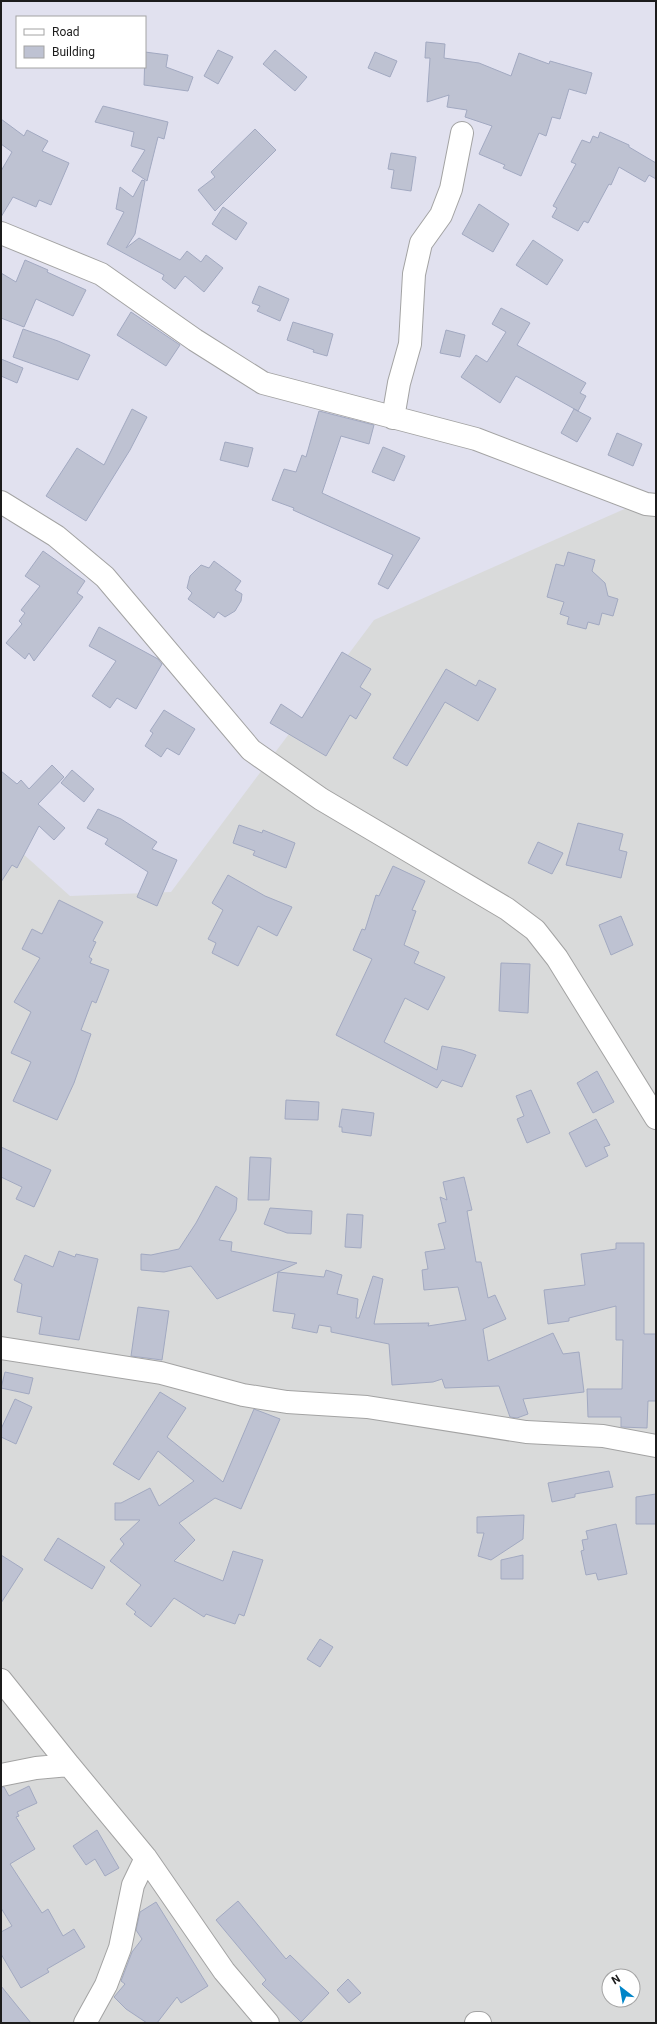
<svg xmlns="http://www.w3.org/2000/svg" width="657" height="2024" font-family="Roboto,sans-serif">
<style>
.residential{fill:#d9dada;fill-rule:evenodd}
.building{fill:#bec2d2;stroke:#a2a9c1}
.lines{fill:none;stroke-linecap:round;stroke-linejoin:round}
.minor-casing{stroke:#a3a3a3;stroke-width:24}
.minor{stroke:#fff;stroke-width:22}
</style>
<rect width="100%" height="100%" fill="#e1e1ef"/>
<path class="residential" d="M 656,495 L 656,2023 L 1,2023 L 1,834 L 70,896 L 171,892 L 374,620 ZM 609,1976 L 633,1976 L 633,2000 L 609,2000 Z"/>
<path class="building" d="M 426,42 L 445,44 L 444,58 L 479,63 L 511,76 L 519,53 L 549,64 L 550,61 L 592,73 L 586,94 L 569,89 L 560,119 L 552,117 L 546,136 L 539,133 L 521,176 L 503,168 L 505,165 L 479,154 L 492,126 L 465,117 L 467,110 L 447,107 L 449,95 L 427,102 L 430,58 L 425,58 Z
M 218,50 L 233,57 L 218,84 L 204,76 Z
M 275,50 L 307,77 L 295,91 L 263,64 Z
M 145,52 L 168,55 L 166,67 L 193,77 L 188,91 L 144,85 Z
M 375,52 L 397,61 L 390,77 L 368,68 Z
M 103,106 L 168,122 L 164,139 L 158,137 L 147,181 L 132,171 L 145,150 L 131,146 L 134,132 L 95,122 Z
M 1,119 L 24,136 L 27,130 L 48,141 L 42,151 L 69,163 L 51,205 L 39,200 L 36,207 L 13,197 L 1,217 L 1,171 L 12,152 L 1,144 Z
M 255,129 L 276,150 L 215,211 L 198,190 L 215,177 L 211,172 Z
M 600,132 L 629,145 L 629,147 L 656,163 L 656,179 L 649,175 L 645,182 L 619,167 L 611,185 L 609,184 L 588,223 L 584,221 L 578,231 L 552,217 L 557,208 L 553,206 L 576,164 L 571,162 L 582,140 L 590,143 L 593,136 L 598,138 Z
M 391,153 L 416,157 L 411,191 L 391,188 L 394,170 L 388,169 Z
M 142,180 L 145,181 L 135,234 L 126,248 L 139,238 L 180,260 L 187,251 L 201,262 L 206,255 L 223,268 L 204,292 L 185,276 L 175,289 L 162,279 L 164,275 L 107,244 L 124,212 L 116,209 L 120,187 L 133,197 Z
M 479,204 L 509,224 L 493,252 L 462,234 Z
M 223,207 L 247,223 L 236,240 L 212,224 Z
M 533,240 L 563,260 L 547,285 L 516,265 Z
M 25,260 L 48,270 L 47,272 L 86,290 L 73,316 L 36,299 L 24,327 L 1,318 L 1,273 L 16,282 Z
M 259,286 L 289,299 L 280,321 L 257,311 L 260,306 L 252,303 Z
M 501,308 L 530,323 L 517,345 L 586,383 L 580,393 L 586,396 L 578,411 L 516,376 L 500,403 L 461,377 L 476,355 L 487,362 L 506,332 L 492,324 Z
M 131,312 L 180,345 L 166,366 L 117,335 Z
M 293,322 L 333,334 L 327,356 L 313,352 L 314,350 L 287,340 Z
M 23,329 L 58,341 L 90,355 L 78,380 L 13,357 Z
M 446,330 L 465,335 L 460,357 L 440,353 Z
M 1,359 L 23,368 L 17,383 L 1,376 Z
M 132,409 L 147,417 L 130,450 L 86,521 L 46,496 L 77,448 L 104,465 Z
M 574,409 L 591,418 L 577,442 L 561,433 Z
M 319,411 L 374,425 L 369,444 L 341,436 L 322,493 L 420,538 L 388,589 L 378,584 L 393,555 L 293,510 L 294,508 L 272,500 L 284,469 L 296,472 L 302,455 L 306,457 Z
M 617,433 L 642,444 L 633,466 L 608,455 Z
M 225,442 L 253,448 L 248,467 L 220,460 Z
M 383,447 L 405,456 L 394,481 L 372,472 Z
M 43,551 L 85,581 L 77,593 L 83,597 L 34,661 L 29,653 L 25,659 L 6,643 L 22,624 L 19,621 L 25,613 L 21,610 L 40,586 L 25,576 Z
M 568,552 L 595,560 L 592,571 L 605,583 L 608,596 L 618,599 L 613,616 L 602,613 L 599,625 L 588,622 L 586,629 L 567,624 L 569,617 L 560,614 L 564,602 L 547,597 L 556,564 L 564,566 Z
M 214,561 L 241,581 L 235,590 L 242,594 L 241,601 L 235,611 L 225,617 L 218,612 L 214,618 L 188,599 L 192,593 L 187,588 L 190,576 L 201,565 L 209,568 Z
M 99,627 L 158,659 L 162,664 L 136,709 L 117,698 L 110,708 L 92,696 L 116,661 L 89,646 Z
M 342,652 L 371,669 L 360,687 L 371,694 L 356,719 L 350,715 L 326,756 L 270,723 L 281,704 L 302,718 Z
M 446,669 L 476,686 L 479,680 L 496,689 L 478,721 L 445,702 L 407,766 L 393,758 Z
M 164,710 L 195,729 L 179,755 L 167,748 L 161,757 L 145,746 L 153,733 L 150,731 Z
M 52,765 L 64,777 L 38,804 L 65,828 L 54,840 L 39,826 L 17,868 L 12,865 L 1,882 L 1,771 L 17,784 L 21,780 L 29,789 Z
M 72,770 L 94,789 L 84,802 L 61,783 Z
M 98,809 L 121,819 L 157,842 L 152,849 L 177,860 L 157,906 L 137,897 L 148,872 L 105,844 L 108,839 L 87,828 Z
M 578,823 L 623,834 L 619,850 L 627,852 L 621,878 L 566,865 Z
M 239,825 L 262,833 L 263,830 L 295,843 L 286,868 L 253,855 L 255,851 L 233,843 Z
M 538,842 L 563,853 L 552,874 L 528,863 Z
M 393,866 L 425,881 L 412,910 L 416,911 L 404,945 L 419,952 L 414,963 L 445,977 L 428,1010 L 405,998 L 384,1042 L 437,1070 L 442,1046 L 462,1050 L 476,1055 L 462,1087 L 442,1080 L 437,1088 L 336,1035 L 372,959 L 353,950 L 362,929 L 365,930 L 376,895 L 379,896 Z
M 228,875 L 265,896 L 292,907 L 277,936 L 258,926 L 238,966 L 212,953 L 216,943 L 208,939 L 223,910 L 212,903 Z
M 59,900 L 103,922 L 93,941 L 96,942 L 89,957 L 92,959 L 90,963 L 109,970 L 96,1003 L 92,1001 L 81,1030 L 91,1034 L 74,1083 L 57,1120 L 13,1101 L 31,1062 L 11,1053 L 31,1012 L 14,1002 L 40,958 L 22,949 L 32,929 L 42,934 Z
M 621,916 L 633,945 L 611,955 L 599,925 Z
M 501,963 L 530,964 L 528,1013 L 499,1011 Z
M 597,1071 L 614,1102 L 593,1113 L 577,1083 Z
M 531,1090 L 550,1133 L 527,1143 L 517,1119 L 524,1116 L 516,1096 Z
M 286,1100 L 319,1102 L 318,1120 L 285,1119 Z
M 342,1109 L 374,1113 L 371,1136 L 342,1132 L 342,1127 L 339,1127 Z
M 596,1119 L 610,1145 L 604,1147 L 608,1156 L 586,1167 L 569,1133 Z
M 1,1147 L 51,1170 L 34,1207 L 16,1199 L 22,1187 L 1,1177 Z
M 250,1157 L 271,1158 L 269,1200 L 248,1200 Z
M 464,1177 L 472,1210 L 467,1211 L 476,1262 L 481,1262 L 488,1298 L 495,1295 L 506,1319 L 483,1329 L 488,1361 L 553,1333 L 563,1354 L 579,1352 L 584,1392 L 523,1399 L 528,1414 L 517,1418 L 510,1417 L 499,1386 L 445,1388 L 442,1379 L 433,1382 L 392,1385 L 389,1344 L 331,1332 L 331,1327 L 319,1325 L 317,1333 L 292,1328 L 295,1314 L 273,1311 L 278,1272 L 217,1299 L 191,1266 L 164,1272 L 141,1270 L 141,1254 L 151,1255 L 179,1249 L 196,1223 L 216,1186 L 237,1198 L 236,1210 L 219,1240 L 232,1242 L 231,1251 L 297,1263 L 278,1272 L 324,1277 L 326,1270 L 342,1275 L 337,1294 L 358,1299 L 356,1318 L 359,1318 L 373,1276 L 383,1279 L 374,1324 L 429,1323 L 428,1326 L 466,1320 L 458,1287 L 424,1290 L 422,1270 L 428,1269 L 425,1252 L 445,1249 L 438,1224 L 446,1222 L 440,1197 L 447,1200 L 443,1182 Z
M 270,1208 L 312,1211 L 311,1234 L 287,1233 L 264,1224 Z
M 347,1214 L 363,1215 L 361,1248 L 345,1247 Z
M 616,1243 L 644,1243 L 644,1334 L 656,1334 L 656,1401 L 648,1401 L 647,1428 L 621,1427 L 621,1417 L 588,1417 L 587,1389 L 622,1389 L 623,1340 L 616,1340 L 616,1306 L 569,1318 L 569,1321 L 548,1324 L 544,1290 L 585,1285 L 581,1254 L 616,1249 Z
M 59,1251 L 75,1257 L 76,1254 L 98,1259 L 79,1340 L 39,1334 L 42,1317 L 17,1312 L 22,1284 L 14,1280 L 25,1255 L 53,1267 Z
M 138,1307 L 169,1311 L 162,1360 L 131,1356 Z
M 5,1372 L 33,1378 L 29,1394 L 1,1388 Z
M 160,1392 L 186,1408 L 167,1437 L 223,1482 L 254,1409 L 280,1419 L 241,1509 L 215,1498 L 179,1523 L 195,1540 L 174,1561 L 223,1581 L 233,1551 L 263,1560 L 244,1616 L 239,1614 L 235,1624 L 206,1614 L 204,1617 L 174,1598 L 151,1627 L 134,1614 L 136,1612 L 126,1604 L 141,1585 L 110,1561 L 124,1544 L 120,1539 L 140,1520 L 115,1520 L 115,1503 L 121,1503 L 150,1488 L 159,1506 L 194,1481 L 158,1451 L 139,1480 L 113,1464 Z
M 15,1399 L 32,1407 L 16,1444 L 1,1437 L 1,1429 Z
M 609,1471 L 613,1487 L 575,1494 L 575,1497 L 552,1502 L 548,1483 Z
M 656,1494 L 656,1524 L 636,1524 L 636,1497 Z
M 524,1515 L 523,1539 L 491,1560 L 478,1556 L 484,1533 L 477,1533 L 477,1517 Z
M 616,1524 L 627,1574 L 598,1580 L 596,1573 L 586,1575 L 581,1551 L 584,1550 L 582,1540 L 588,1539 L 586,1531 Z
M 58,1538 L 105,1567 L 92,1589 L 44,1560 Z
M 1,1555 L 23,1569 L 1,1603 Z
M 523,1555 L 523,1579 L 501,1579 L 501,1560 Z
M 320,1639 L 333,1647 L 320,1667 L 307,1659 Z
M 29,1786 L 37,1803 L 17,1812 L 19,1816 L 16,1817 L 35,1849 L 10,1864 L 42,1913 L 48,1909 L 63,1936 L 74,1929 L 85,1947 L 47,1969 L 49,1972 L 21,1988 L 1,1954 L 1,1932 L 12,1926 L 1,1908 L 1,1787 L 4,1787 L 9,1796 Z
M 97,1830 L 119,1868 L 105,1876 L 95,1859 L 86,1865 L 73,1846 Z
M 238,1901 L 286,1959 L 290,1955 L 329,1993 L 301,2022 L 262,1984 L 266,1980 L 216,1920 Z
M 156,1902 L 208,1986 L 181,2003 L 177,1997 L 157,2023 L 147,2023 L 126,2009 L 114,1997 L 125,1984 L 121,1981 L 132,1952 L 142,1939 L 136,1930 L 140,1912 Z
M 348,1979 L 361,1993 L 349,2003 L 337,1990 Z
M 1,1986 L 31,2023 L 1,2023 Z"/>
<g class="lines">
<g class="minor-casing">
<path id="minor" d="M 1,233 L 101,274 L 195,340 L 263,383 L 476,439 L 646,504 L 656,505
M 393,418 L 399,383 L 410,344 L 414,274 L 421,243 L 441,215 L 451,189 L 462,133
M 1,502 L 56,536 L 105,577 L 251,750 L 321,799 L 507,909 L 535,930 L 557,958 L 656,1118
M 1,1348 L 161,1373 L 243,1395 L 287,1402 L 367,1407 L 526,1432 L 603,1436 L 656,1446
M 1,1680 L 69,1765
M 1,1775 L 36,1768 L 69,1765 L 146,1858 L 224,1971 L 268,2023
M 85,2023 L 106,1985 L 120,1948 L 133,1885 L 146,1858
M 476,2023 L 480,2023"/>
</g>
<use href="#minor" class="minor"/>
</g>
<rect width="657" height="2024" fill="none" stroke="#1c1c1c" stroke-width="4"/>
<rect x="16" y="16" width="130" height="52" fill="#ffffff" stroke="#a4a4a4"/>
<rect x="24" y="29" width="20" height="6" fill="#ffffff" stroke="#a4a4a4"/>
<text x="52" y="36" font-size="12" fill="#1c1c1c">Road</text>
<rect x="24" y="46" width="20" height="12" fill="#bec2d2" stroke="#a4a4a4"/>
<text x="52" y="56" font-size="12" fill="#1c1c1c">Building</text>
<g transform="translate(621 1988) rotate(329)"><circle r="19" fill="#ffffff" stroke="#a4a4a4"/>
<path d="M0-3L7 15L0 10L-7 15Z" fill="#0085c8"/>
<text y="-6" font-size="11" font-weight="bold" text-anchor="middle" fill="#1c1c1c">N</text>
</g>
</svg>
